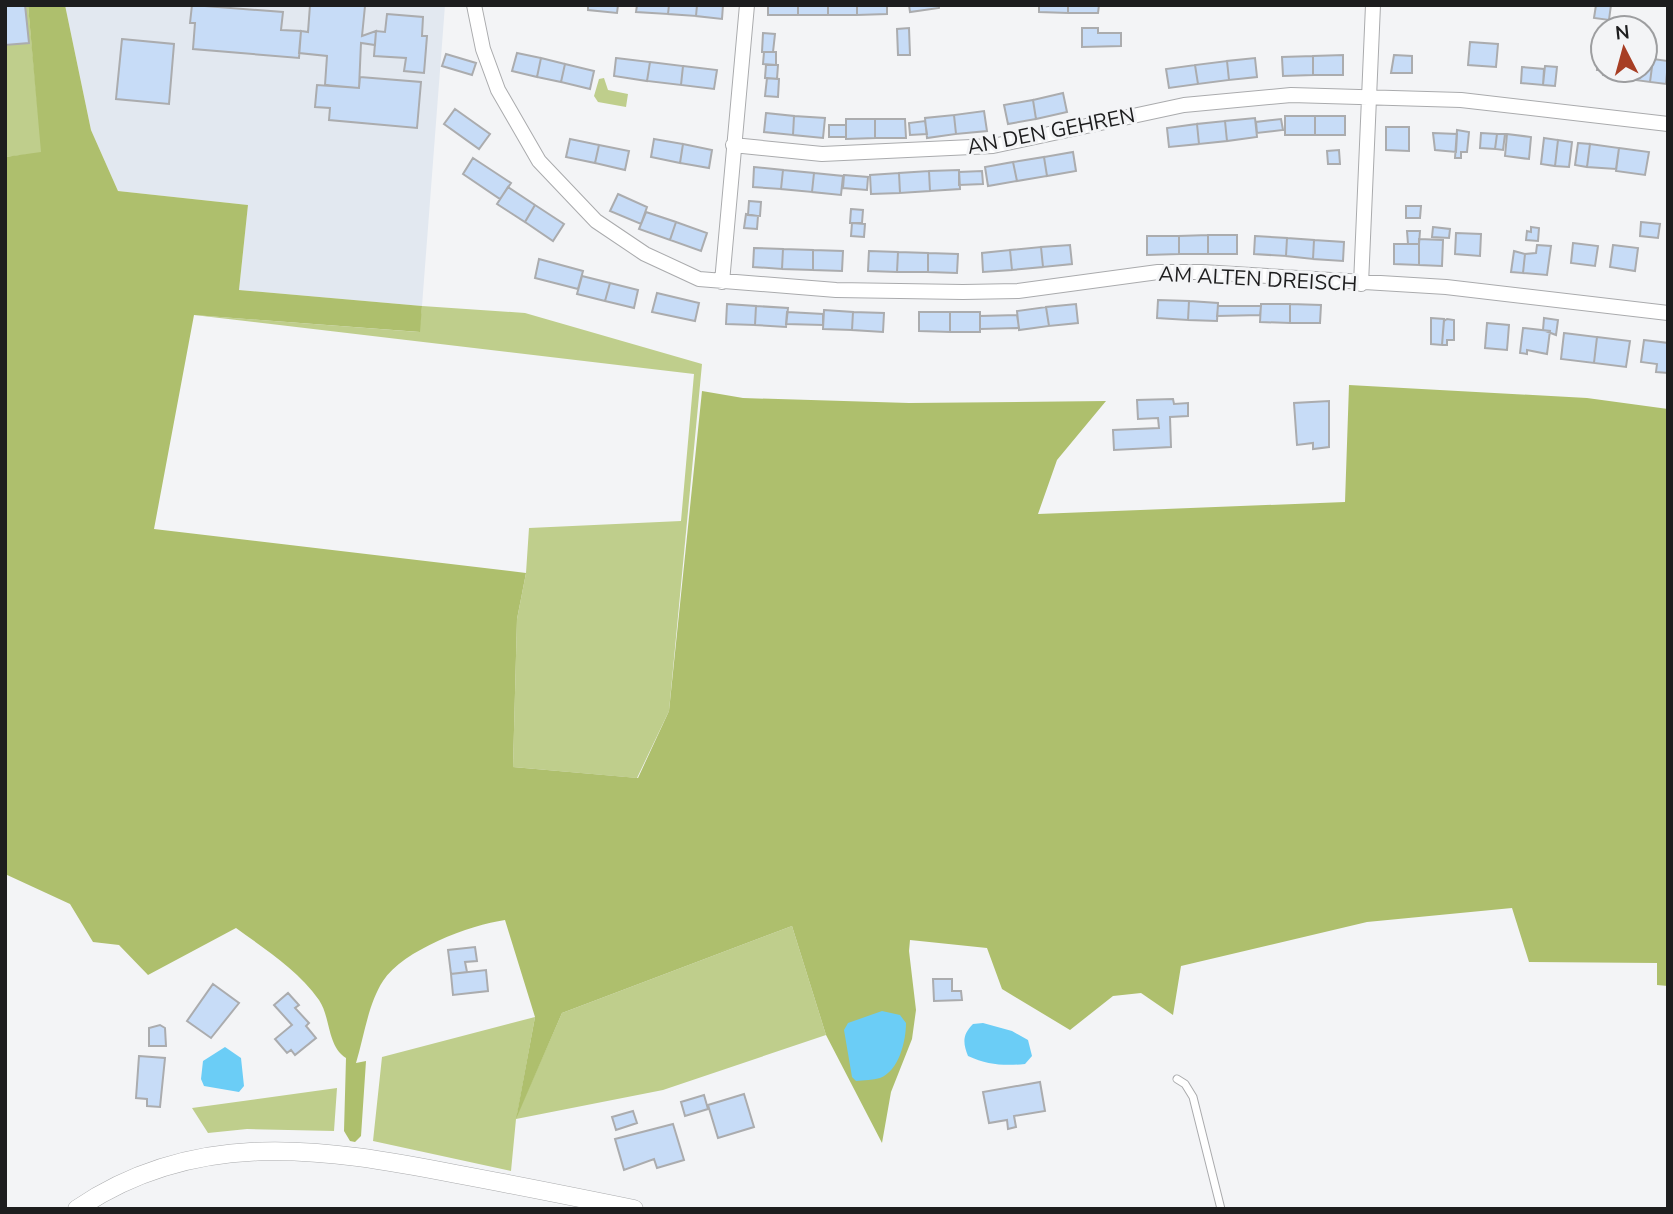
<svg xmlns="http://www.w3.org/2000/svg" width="1673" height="1214" font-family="'Nunito Sans',sans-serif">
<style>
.built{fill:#e2e8f0}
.green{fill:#bfce8c}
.forest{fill:#aebf6d}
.water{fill:#6bcdf6}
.building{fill:#c7dcf7;stroke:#abacae;stroke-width:2}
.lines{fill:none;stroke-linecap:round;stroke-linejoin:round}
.service-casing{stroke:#aaabad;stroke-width:9}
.minor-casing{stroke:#aaabad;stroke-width:16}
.tertiary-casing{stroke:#aaabad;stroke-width:19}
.service{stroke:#fff;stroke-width:7}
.minor{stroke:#fff;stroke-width:14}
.tertiary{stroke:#fff;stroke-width:18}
.labels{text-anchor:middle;stroke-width:6;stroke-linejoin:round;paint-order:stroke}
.street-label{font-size:21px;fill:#1d1d1e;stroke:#f3f4f6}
</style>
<rect width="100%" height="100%" fill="#f3f4f6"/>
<path class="built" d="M 65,5 L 445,5 L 422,306 L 239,290 L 248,205 L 118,191 L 91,130 Z"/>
<path class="green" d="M 5,5 L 28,5 L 42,153 L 5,157 Z
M 604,78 L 608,90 L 628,94 L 626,107 L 598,102 L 594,96 L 599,79 Z
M 422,306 L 525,313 L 702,364 L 669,711 L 637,778 L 513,767 L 517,619 L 526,573 L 529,528 L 681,521 L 694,374 L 194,315 L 419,332 Z
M 792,926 L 826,1035 L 663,1090 L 516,1119 L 511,1171 L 373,1141 L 382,1057 L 535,1017 L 517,1115 L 562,1013 Z
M 337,1088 L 334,1131 L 247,1129 L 208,1133 L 192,1108 Z"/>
<path class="forest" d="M 28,5 L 65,5 L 91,130 L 118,191 L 248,205 L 239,290 L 422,306 L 420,332 L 194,315 L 154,529 L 526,573 L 517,619 L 513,767 L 638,778 L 669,711 L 702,391 L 743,398 L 909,403 L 1106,401 L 1057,460 L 1038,514 L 1345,502 L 1349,385 L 1587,398 L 1668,409 L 1668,986 L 1657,985 L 1657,963 L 1529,962 L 1512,908 L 1367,922 L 1181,966 L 1173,1015 L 1141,993 L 1113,996 L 1070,1030 L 1002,989 L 987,948 L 910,940 L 909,951 L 916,1010 L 912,1039 L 891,1092 L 882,1143 L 826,1035 L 792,926 L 562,1013 L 516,1119 L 535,1017 L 505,920 C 470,925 403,950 383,981 C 368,1004 364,1037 356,1063 L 366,1061 L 361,1136 L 355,1142 L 350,1141 L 344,1131 L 346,1058 C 327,1046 331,1018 319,1000 C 297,969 266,950 236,928 L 148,975 L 119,945 L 93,942 L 70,904 L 5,874 L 5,157 L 41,152 Z"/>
<path class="water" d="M 882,1011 L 900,1015 L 906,1023 C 906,1041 899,1071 880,1078 C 873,1080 864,1080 856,1081 L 852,1077 L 844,1030 L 848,1023 Z
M 983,1023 L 1012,1031 L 1028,1040 L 1032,1056 L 1025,1064 C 1004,1066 988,1065 968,1056 C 963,1043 962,1035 973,1024 Z
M 225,1047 L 241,1058 L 244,1086 L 239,1092 L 204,1086 L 201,1079 L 203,1061 Z"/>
<path class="building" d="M 5,5 L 25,5 L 29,43 L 5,45 Z
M 192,5 L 283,12 L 281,30 L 301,31 L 299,58 L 193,49 L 195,23 L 190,23 Z
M 310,5 L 365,6 L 362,36 L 376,31 L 375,45 L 361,43 L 359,88 L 325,85 L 327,56 L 299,53 L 301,31 L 308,32 Z
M 588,5 L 618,5 L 617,13 L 588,10 Z
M 637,5 L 669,5 L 668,14 L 636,12 Z
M 669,5 L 697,5 L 696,16 L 668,14 Z
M 697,5 L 723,5 L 722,19 L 696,16 Z
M 768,5 L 798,5 L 798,15 L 768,15 Z
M 798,5 L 828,5 L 828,15 L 798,15 Z
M 828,5 L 857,5 L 857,15 L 828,15 Z
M 857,5 L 887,5 L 887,14 L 857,15 Z
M 909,5 L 939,5 L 939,8 L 910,12 Z
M 1039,5 L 1068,5 L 1068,13 L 1039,12 Z
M 1068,5 L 1099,5 L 1098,13 L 1068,13 Z
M 1596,5 L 1611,5 L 1609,20 L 1594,18 Z
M 387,14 L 423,17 L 422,36 L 427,36 L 424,73 L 404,71 L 406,58 L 374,56 L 376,31 L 385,32 Z
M 909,28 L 910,55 L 898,55 L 897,29 Z
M 1082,28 L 1098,28 L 1098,33 L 1121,33 L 1121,46 L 1082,47 Z
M 763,33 L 775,34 L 773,52 L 762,52 Z
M 122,39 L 174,44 L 169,104 L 116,99 Z
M 1470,42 L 1498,44 L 1496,67 L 1468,65 Z
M 1599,50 L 1603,50 L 1603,70 L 1616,70 L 1616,77 L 1603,75 L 1603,70 L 1597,70 Z
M 764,52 L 776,52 L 776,65 L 763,64 Z
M 517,53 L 541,58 L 537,77 L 512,71 Z
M 446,54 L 476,63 L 472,75 L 442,66 Z
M 1343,55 L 1343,75 L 1313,75 L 1313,56 Z
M 1394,55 L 1412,56 L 1412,73 L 1391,73 Z
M 1313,56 L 1313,75 L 1283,76 L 1282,57 Z
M 541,58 L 565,64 L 561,82 L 537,77 Z
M 616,58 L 650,62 L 647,81 L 614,76 Z
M 1255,58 L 1257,77 L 1229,80 L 1227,61 Z
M 1645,58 L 1653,59 L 1650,82 L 1635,80 L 1636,70 L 1645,70 Z
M 1653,59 L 1668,61 L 1666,84 L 1650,82 Z
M 1227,61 L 1229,80 L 1198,84 L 1195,65 Z
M 650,62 L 683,66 L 681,85 L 647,81 Z
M 565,64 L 594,71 L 590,89 L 561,82 Z
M 766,65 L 778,65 L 777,79 L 765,78 Z
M 1195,65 L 1198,84 L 1169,88 L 1166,69 Z
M 683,66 L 717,70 L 714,89 L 681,85 Z
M 1545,66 L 1557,67 L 1555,86 L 1543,85 Z
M 1522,67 L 1544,69 L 1543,85 L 1521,83 Z
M 360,77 L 421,82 L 417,128 L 329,120 L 330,108 L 315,107 L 317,85 L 359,88 Z
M 767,78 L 779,79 L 778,97 L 765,96 Z
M 1063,93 L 1067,112 L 1036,119 L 1033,100 Z
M 1033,100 L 1036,119 L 1008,124 L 1004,105 Z
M 455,109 L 490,134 L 479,149 L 444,124 Z
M 984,111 L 987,131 L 956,134 L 954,115 Z
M 766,113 L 794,116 L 793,135 L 764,132 Z
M 954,115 L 956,134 L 927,138 L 925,118 Z
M 794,116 L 825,118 L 823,138 L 793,135 Z
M 1285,116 L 1315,116 L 1315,135 L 1285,135 Z
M 1315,116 L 1345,116 L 1345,135 L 1315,135 Z
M 1255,118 L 1257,137 L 1227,141 L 1225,121 Z
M 846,119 L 875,119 L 875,138 L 846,139 Z
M 875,119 L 905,119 L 906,138 L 875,138 Z
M 1281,119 L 1283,130 L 1257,133 L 1256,122 Z
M 925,121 L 927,134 L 910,135 L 909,123 Z
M 1225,121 L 1227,141 L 1199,144 L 1197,124 Z
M 1197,124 L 1199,144 L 1169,147 L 1167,128 Z
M 829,125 L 846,125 L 846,137 L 829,137 Z
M 1386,127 L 1409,127 L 1409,151 L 1386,150 Z
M 1457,130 L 1469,132 L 1467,152 L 1461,152 L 1461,158 L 1455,158 Z
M 1433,133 L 1457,134 L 1456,152 L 1435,150 Z
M 1481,133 L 1497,134 L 1495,149 L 1480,148 Z
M 1497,134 L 1505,134 L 1503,150 L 1495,149 Z
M 1507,134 L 1531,137 L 1529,159 L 1505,156 Z
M 1544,138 L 1558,140 L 1555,166 L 1541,164 Z
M 570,139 L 599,145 L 595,163 L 566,157 Z
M 654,139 L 683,144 L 680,163 L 651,157 Z
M 1558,140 L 1572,142 L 1569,167 L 1555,166 Z
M 1578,143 L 1590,144 L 1587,167 L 1575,165 Z
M 683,144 L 712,150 L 709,168 L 680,163 Z
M 1590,144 L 1619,148 L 1616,169 L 1587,167 Z
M 599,145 L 629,151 L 625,170 L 595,163 Z
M 1619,148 L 1649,152 L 1645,175 L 1616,171 Z
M 1339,150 L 1340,164 L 1328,164 L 1327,151 Z
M 1073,152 L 1076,171 L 1047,176 L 1044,157 Z
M 1044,157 L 1047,176 L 1017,181 L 1013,162 Z
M 473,158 L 511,183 L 500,199 L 463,174 Z
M 1013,162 L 1017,181 L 988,186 L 985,167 Z
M 754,167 L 783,170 L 781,189 L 753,187 Z
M 783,170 L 814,173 L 812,192 L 781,189 Z
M 959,170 L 960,189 L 930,191 L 929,171 Z
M 929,171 L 930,191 L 900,193 L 899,173 Z
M 982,171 L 983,184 L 959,185 L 959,172 Z
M 814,173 L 843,176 L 841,195 L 812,192 Z
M 899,173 L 900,193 L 871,194 L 870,175 Z
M 844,175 L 868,177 L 867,190 L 843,188 Z
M 508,187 L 535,205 L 525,222 L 497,204 Z
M 618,194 L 647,207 L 641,224 L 610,211 Z
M 749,201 L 761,202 L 760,216 L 748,215 Z
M 535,205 L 564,224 L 553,241 L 525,222 Z
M 1406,206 L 1421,206 L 1420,218 L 1406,218 Z
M 851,209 L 863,210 L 862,223 L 850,223 Z
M 646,212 L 676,222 L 670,240 L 639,229 Z
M 746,214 L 758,216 L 757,229 L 744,228 Z
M 676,222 L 707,233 L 701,251 L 670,240 Z
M 1641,222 L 1660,224 L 1658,238 L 1640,236 Z
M 852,223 L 865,224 L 864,237 L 851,236 Z
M 1433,227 L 1450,229 L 1449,238 L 1432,237 Z
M 1531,227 L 1539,228 L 1538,241 L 1526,240 L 1527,231 L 1531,232 Z
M 1407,231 L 1420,231 L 1419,244 L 1408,244 Z
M 1456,233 L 1481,234 L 1480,256 L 1455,254 Z
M 1208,235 L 1208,254 L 1179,254 L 1179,236 Z
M 1208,235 L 1237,235 L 1237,254 L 1208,254 Z
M 1147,236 L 1179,236 L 1179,254 L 1147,255 Z
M 1255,236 L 1287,238 L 1286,256 L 1254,254 Z
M 1287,238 L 1314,240 L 1313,259 L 1286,256 Z
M 1419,239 L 1443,240 L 1442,266 L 1419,265 Z
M 1314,240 L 1344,242 L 1343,261 L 1313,259 Z
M 1573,243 L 1598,246 L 1595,266 L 1571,263 Z
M 1394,244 L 1419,244 L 1419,265 L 1394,264 Z
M 1070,245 L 1072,264 L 1043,267 L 1041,247 Z
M 1537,245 L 1551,246 L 1547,275 L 1523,273 L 1525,254 L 1536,253 Z
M 1613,245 L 1638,248 L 1635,271 L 1610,267 Z
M 1041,247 L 1043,267 L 1012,270 L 1010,250 Z
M 754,248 L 783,249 L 782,269 L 753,267 Z
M 783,249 L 813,250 L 813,270 L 782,269 Z
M 813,250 L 843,251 L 842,271 L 813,270 Z
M 1010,250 L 1012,270 L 983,272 L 982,253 Z
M 869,251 L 898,252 L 897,272 L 868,271 Z
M 1514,251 L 1525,254 L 1523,273 L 1511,272 Z
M 898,252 L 928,253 L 928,272 L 897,272 Z
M 928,253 L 958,254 L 957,273 L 928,272 Z
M 539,259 L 583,271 L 578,289 L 535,278 Z
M 582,276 L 610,283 L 605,301 L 577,294 Z
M 610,283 L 638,290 L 634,308 L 605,301 Z
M 657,293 L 699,303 L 695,321 L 652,312 Z
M 1158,300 L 1189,301 L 1188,320 L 1157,318 Z
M 1189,301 L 1218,303 L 1217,321 L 1188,320 Z
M 727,304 L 756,306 L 755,325 L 726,324 Z
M 1076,304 L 1078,323 L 1049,326 L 1046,307 Z
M 1261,304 L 1290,304 L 1290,323 L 1260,322 Z
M 1290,304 L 1321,305 L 1320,323 L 1290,323 Z
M 756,306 L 788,308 L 786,327 L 755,325 Z
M 1218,306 L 1261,306 L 1260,315 L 1217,316 Z
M 1046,307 L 1049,326 L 1019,330 L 1017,311 Z
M 824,310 L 853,312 L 852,330 L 823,329 Z
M 787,312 L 823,314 L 823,325 L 786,324 Z
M 853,312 L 884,313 L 883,332 L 852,330 Z
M 919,312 L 950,312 L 950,332 L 919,331 Z
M 950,312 L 980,312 L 980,332 L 950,332 Z
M 1017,315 L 1019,328 L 980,329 L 980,316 Z
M 1431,318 L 1444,319 L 1442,345 L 1431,344 Z
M 1544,318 L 1558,320 L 1556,335 L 1543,330 Z
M 1447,319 L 1454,320 L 1454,340 L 1447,340 L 1447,345 L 1442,345 L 1444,321 Z
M 1487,323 L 1509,325 L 1507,350 L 1485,348 Z
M 1523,328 L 1550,331 L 1547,354 L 1527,350 L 1527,354 L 1520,353 Z
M 1564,333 L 1597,337 L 1594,363 L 1561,359 Z
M 1597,337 L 1630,341 L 1626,367 L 1594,363 Z
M 1644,340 L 1668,343 L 1668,373 L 1656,372 L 1657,364 L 1641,362 Z
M 1173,399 L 1174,404 L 1188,403 L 1188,416 L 1170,417 L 1171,447 L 1114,450 L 1113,430 L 1159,428 L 1158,418 L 1138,419 L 1137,400 Z
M 1329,401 L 1329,447 L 1313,449 L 1313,443 L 1297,445 L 1294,403 Z
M 475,947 L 477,961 L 465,962 L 467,972 L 451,974 L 448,950 Z
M 486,970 L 488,991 L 453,995 L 451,974 Z
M 933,979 L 952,979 L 952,991 L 961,991 L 962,1000 L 934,1001 Z
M 213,984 L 239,1003 L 211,1038 L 187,1021 Z
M 288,993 L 299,1005 L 295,1008 L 309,1023 L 306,1026 L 316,1038 L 295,1055 L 291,1050 L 287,1053 L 275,1039 L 292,1025 L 274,1005 Z
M 160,1025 L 165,1028 L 166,1046 L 149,1046 L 149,1028 Z
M 139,1056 L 165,1058 L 160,1107 L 147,1106 L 147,1099 L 136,1098 Z
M 1040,1082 L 1045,1111 L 1014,1116 L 1016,1127 L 1008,1129 L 1007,1120 L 989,1123 L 983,1092 Z
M 744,1094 L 754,1127 L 718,1138 L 708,1105 Z
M 704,1095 L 708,1109 L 685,1116 L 681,1102 Z
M 633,1111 L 637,1123 L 616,1130 L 612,1117 Z
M 673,1124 L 684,1160 L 657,1168 L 654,1159 L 624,1170 L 615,1139 Z"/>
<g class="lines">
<g class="service-casing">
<path id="service" d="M 1177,1079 L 1185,1084 L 1193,1097 L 1221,1209"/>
</g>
<g class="minor-casing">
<path id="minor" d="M 474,5 L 483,49 L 498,90 L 539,161 L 596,221 L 645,254 L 699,279 L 836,290 L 963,292 L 1018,291 L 1158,272 L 1202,272 L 1446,287 L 1668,313
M 733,145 L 822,154 L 993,146 L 1184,105 L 1291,95 L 1461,100 L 1668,124
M 722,282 L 747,5
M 1361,284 L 1373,5"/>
</g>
<g class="tertiary-casing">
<path id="tertiary" d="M 77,1209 C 196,1128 324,1148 456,1174 C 515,1185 575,1197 634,1209"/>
</g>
<use href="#service" class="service"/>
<use href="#minor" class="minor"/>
<use href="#tertiary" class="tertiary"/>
</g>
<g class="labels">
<g class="street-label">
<text transform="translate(1051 131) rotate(-11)" y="7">AN DEN GEHREN</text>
<text transform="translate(1258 279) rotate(3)" y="7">AM ALTEN DREISCH</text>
</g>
</g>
<rect width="1673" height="1214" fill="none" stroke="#1d1d1e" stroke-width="14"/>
<g transform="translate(1624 49) rotate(354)"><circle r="33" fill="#f3f4f6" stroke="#9d9ea0" stroke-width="2"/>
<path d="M0-5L12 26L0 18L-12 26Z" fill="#a73e24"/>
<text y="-10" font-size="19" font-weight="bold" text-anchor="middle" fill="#1d1d1e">N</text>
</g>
</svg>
